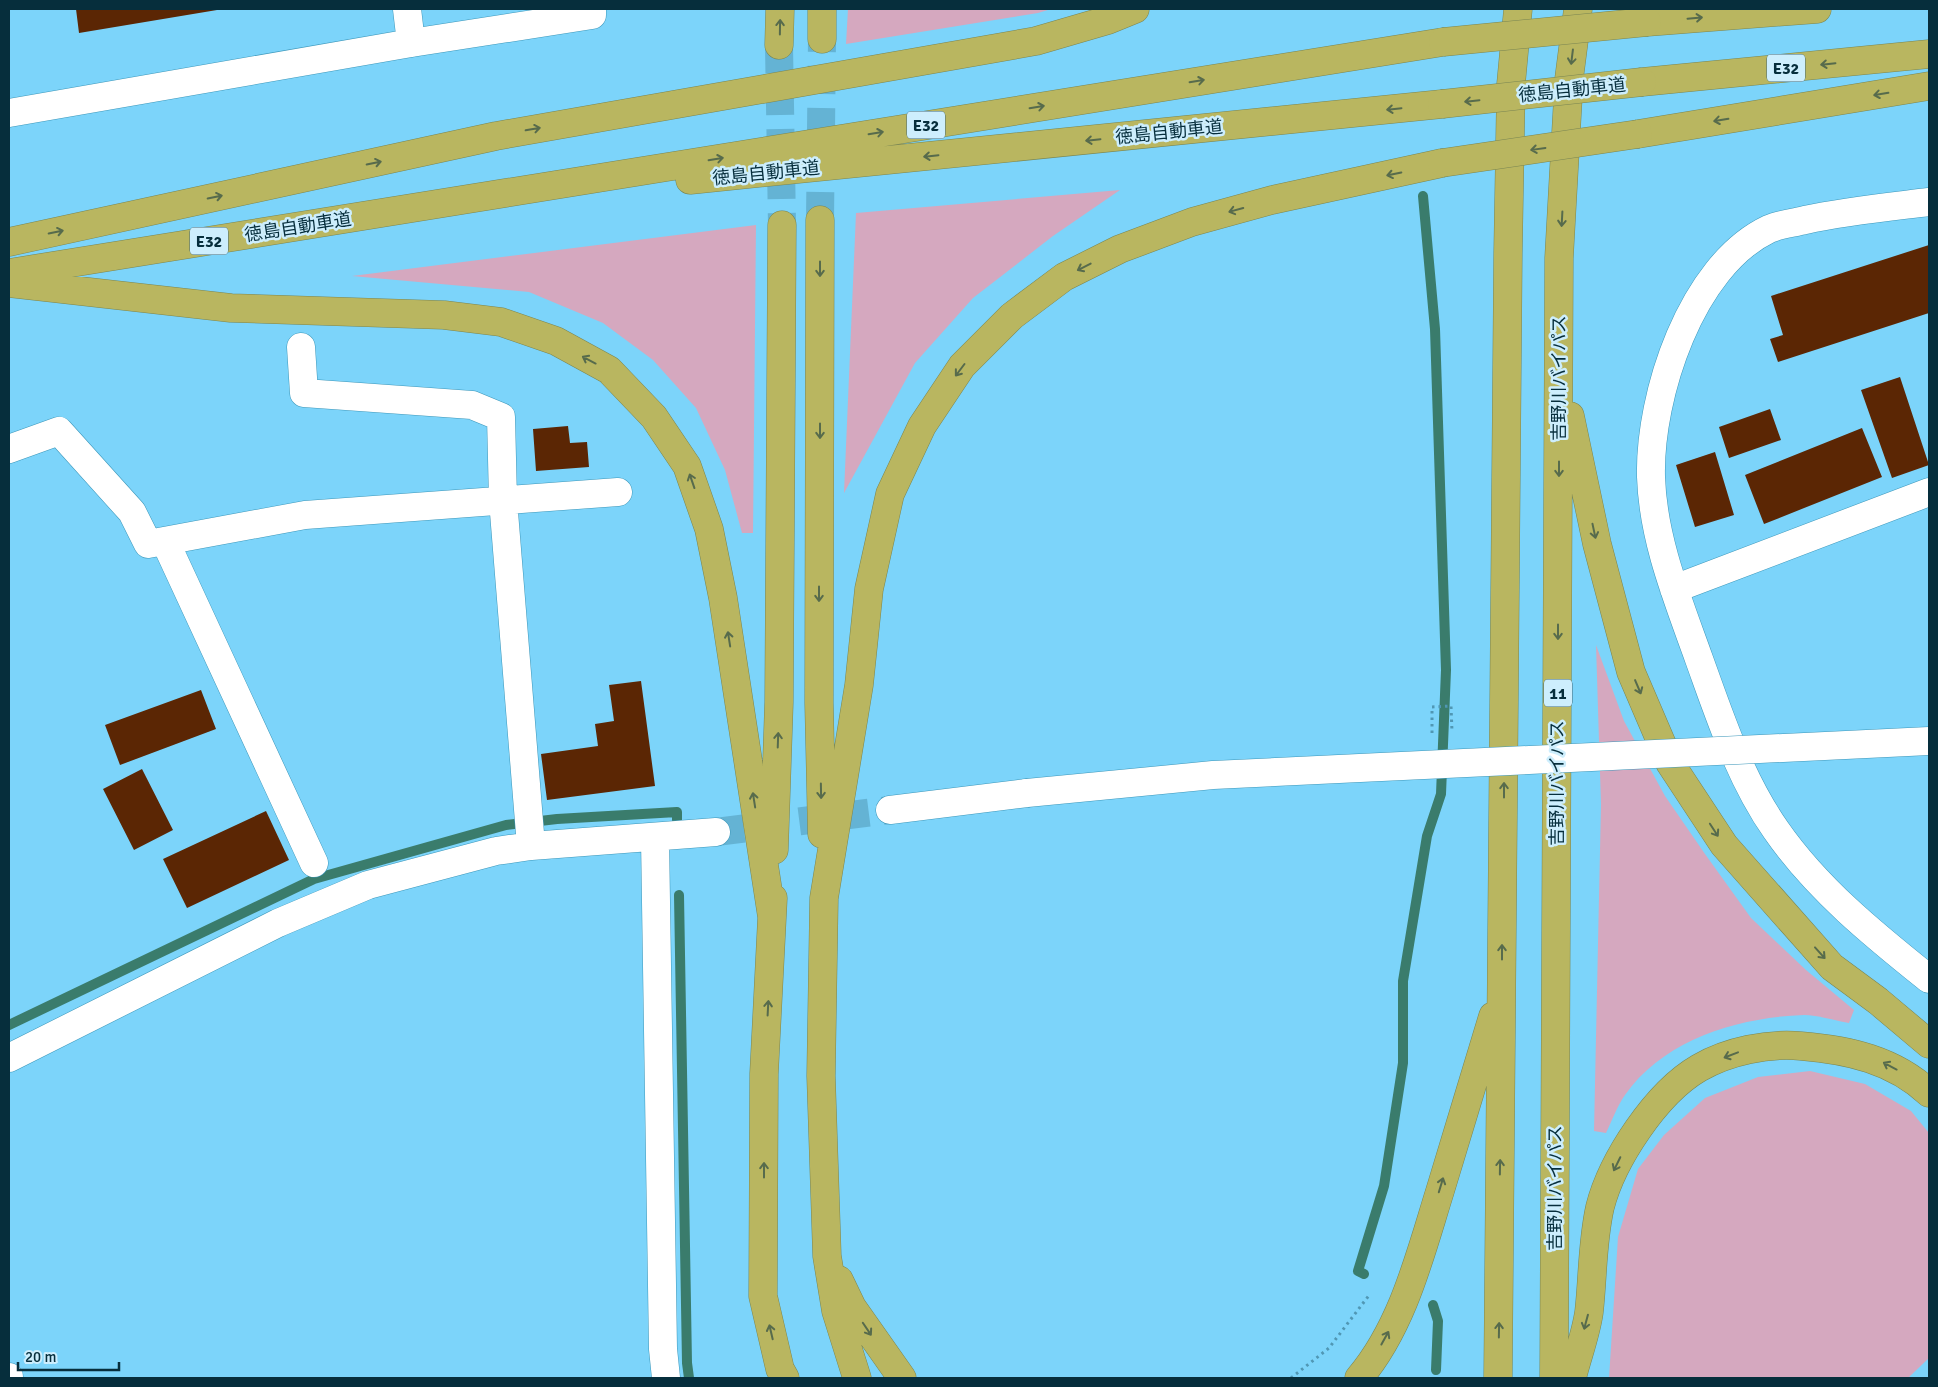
<svg xmlns="http://www.w3.org/2000/svg" width="1938" height="1387" font-family="Signika,'Noto Sans JP',sans-serif">
<style>
.green{fill:#d5a8bf}
.lines{fill:none;stroke-linecap:round;stroke-linejoin:round}
.stream{stroke:#3a7c6c;stroke-width:10}
.building{fill:#5b2604}
.minor-tunnel{stroke:#64b3d4;stroke-width:28;stroke-dasharray:28 14;stroke-linecap:butt}
.highway-tunnel{stroke:#64b3d4;stroke-width:28;stroke-dasharray:28 14;stroke-linecap:butt}
.minor-casing{stroke:#3c97ba;stroke-width:29}
.highway-casing{stroke:#7a8653;stroke-width:29}
.path{stroke:#5097b4;stroke-width:3;stroke-dasharray:2.5 4;stroke-linecap:butt}
.minor{stroke:#fff;stroke-width:28}
.highway{stroke:#b9b660;stroke-width:28}
.minor-bridge-casing{stroke:#3c97ba;stroke-width:29;stroke-linecap:butt}
.highway-bridge-casing{stroke:#7a8653;stroke-width:29;stroke-linecap:butt}
.minor-bridge{stroke:#fff;stroke-width:28}
.highway-bridge{stroke:#b9b660;stroke-width:28}
.oneway{stroke:#576b4c}
.labels{text-anchor:middle;stroke-width:5;stroke-linejoin:round;paint-order:stroke}
.shield{fill:#cdeefd;stroke:#426876;stroke-width:1}
.shield-label{font-size:16px;font-weight:bold;fill:#062e3c}
.street-label{font-size:18px;fill:#062e3c;stroke:#cdeefd}
</style>
<rect width="100%" height="100%" fill="#7cd4fa"/>
<path class="green" d="M 848,9 L 1051,9 L 1038,13 L 846,44 Z
M 1120,190 L 1053,236 L 973,298 L 915,363 L 844,493 L 856,213 Z
M 756,225 L 753,533 L 742,533 L 725,470 L 696,408 L 653,360 L 603,323 L 529,292 L 352,276 Z
M 1596,645 L 1624,721 L 1665,796 L 1705,854 L 1751,918 L 1806,970 L 1854,1010 L 1849,1023 C 1835,1021 1819,1015 1804,1015 C 1739,1017 1664,1039 1625,1095 C 1617,1106 1612,1121 1606,1133 L 1594,1131 L 1601,804 Z
M 1810,1071 L 1865,1084 L 1911,1111 L 1929,1133 L 1929,1358 L 1908,1378 L 1609,1378 L 1618,1237 L 1638,1169 L 1664,1135 L 1705,1098 L 1758,1077 Z"/>
<g class="lines">
<path class="stream" d="M 679,895 L 687,1363 L 689,1378
M 9,1025 L 314,879 L 506,825 L 557,819 L 677,812 L 677,820
M 1364,1274 L 1358,1271 L 1384,1186 L 1403,1063 L 1403,981 L 1427,836 L 1441,794 L 1446,670 L 1435,329 L 1423,196
M 1433,1305 L 1438,1321 L 1436,1370"/>
</g>
<path class="building" d="M 76,9 L 217,9 L 217,10 L 79,33 Z
M 1929,245 L 1929,313 L 1778,362 L 1770,339 L 1783,335 L 1771,296 Z
M 1900,377 L 1929,465 L 1892,478 L 1861,390 Z
M 1770,409 L 1781,440 L 1729,458 L 1719,427 Z
M 568,426 L 570,443 L 587,442 L 589,467 L 536,471 L 533,429 Z
M 1862,428 L 1882,477 L 1764,524 L 1745,475 Z
M 1715,452 L 1734,515 L 1695,527 L 1676,465 Z
M 641,681 L 655,786 L 547,800 L 541,754 L 598,746 L 595,724 L 614,721 L 609,685 Z
M 201,690 L 216,729 L 120,765 L 105,725 Z
M 142,769 L 173,830 L 134,850 L 103,789 Z
M 266,811 L 289,860 L 187,908 L 163,859 Z"/>
<g class="lines">
<path class="minor-tunnel" d="M 716,832 L 890,810"/>
<path class="highway-tunnel" d="M 779,45 L 782,225
M 820,220 L 822,39"/>
<g class="minor-casing">
<path id="minor" d="M 407,9 L 411,43
M 9,113 L 411,43 L 592,15 L 592,9
M 1929,202 C 1888,207 1846,211 1805,220 C 1794,223 1780,224 1769,229 C 1691,266 1649,396 1651,477 C 1653,540 1678,600 1699,659 C 1720,717 1740,779 1776,830 C 1817,889 1874,935 1929,979
M 301,347 L 304,393 L 472,405 L 501,417 L 503,500 L 531,846
M 9,449 L 59,431 L 132,512 L 148,544 L 305,515 L 618,492
M 165,541 L 314,863
M 1674,589 L 1929,492
M 890,810 L 1027,793
M 655,838 L 663,1349 L 666,1378
M 9,1058 L 278,923 L 368,885 L 496,851 L 531,846 L 716,832
M 9,1377 L 9,1378"/>
</g>
<g class="highway-casing">
<path id="highway" d="M 822,9 L 822,39
M 1647,22 L 1817,9
M 779,45 L 780,9
M 1642,82 L 1929,54
M 1638,134 L 1929,86
M 690,180 L 1442,104
M 820,220 L 819,703 L 822,834
M 9,242 L 496,136 L 1036,41 L 1108,20 L 1135,9
M 9,273 L 1443,42
M 9,283 L 231,308 L 444,315 L 501,322 L 556,341 L 609,370 L 654,417 L 687,466 L 709,529 L 723,598 L 772,917
M 1570,416 L 1597,544 L 1631,672 L 1670,763 L 1724,845 L 1832,967 L 1878,1001 L 1929,1044
M 774,850 L 779,702 L 782,225
M 773,898 L 764,1074 L 763,1296 L 780,1369 L 785,1378
M 839,1280 L 852,1307 L 902,1378
M 857,1378 L 836,1311 L 827,1256 L 821,1076 L 824,898 L 859,685 L 869,589 L 890,494 L 922,426 L 962,366 L 1012,316 L 1064,277 L 1120,249 L 1192,222 L 1272,200 L 1442,163
M 1359,1378 C 1403,1326 1420,1255 1440,1191 C 1458,1133 1475,1074 1493,1016
M 1498,1378 L 1508,253 L 1511,84 L 1518,9
M 1554,1378 L 1559,258 L 1569,79 L 1578,9
M 1572,1378 C 1577,1357 1586,1334 1589,1312 C 1593,1277 1592,1242 1600,1207 C 1612,1160 1656,1093 1699,1068 C 1728,1051 1768,1043 1801,1046 C 1849,1050 1894,1060 1929,1093"/>
</g>
<path class="path" d="M 1432,733 L 1432,707 L 1451,706 L 1452,732
M 1291,1378 L 1329,1348 L 1370,1294"/>
<use href="#minor" class="minor"/>
<use href="#highway" class="highway"/>
<g class="minor-bridge-casing">
<path id="minor-bridge" d="M 1027,793 L 1213,775 L 1929,741"/>
</g>
<g class="highway-bridge-casing">
<path id="highway-bridge" d="M 1443,42 L 1647,22
M 1442,104 L 1642,82
M 1442,163 L 1638,134"/>
</g>
<use href="#minor-bridge" class="minor-bridge"/>
<use href="#highway-bridge" class="highway-bridge"/>
</g>
<defs><path id="oneway-shaft" d="M-6 0H5M1.5-3L5.5 0L1.5 3" fill="none" stroke-width="1.6" stroke-linecap="round" stroke-linejoin="round" transform="scale(1.25)"/></defs>
<g class="oneway">
<use href="#oneway-shaft" transform="translate(1695 18) rotate(-5)"/>
<use href="#oneway-shaft" transform="translate(780 27) rotate(-89)"/>
<use href="#oneway-shaft" transform="translate(1572 57) rotate(97)"/>
<use href="#oneway-shaft" transform="translate(1828 64) rotate(174)"/>
<use href="#oneway-shaft" transform="translate(1197 81) rotate(-9)"/>
<use href="#oneway-shaft" transform="translate(1881 94) rotate(171)"/>
<use href="#oneway-shaft" transform="translate(1472 101) rotate(174)"/>
<use href="#oneway-shaft" transform="translate(1037 107) rotate(-9)"/>
<use href="#oneway-shaft" transform="translate(1394 109) rotate(174)"/>
<use href="#oneway-shaft" transform="translate(1721 120) rotate(171)"/>
<use href="#oneway-shaft" transform="translate(533 129) rotate(-10)"/>
<use href="#oneway-shaft" transform="translate(876 133) rotate(-9)"/>
<use href="#oneway-shaft" transform="translate(1093 140) rotate(174)"/>
<use href="#oneway-shaft" transform="translate(1538 149) rotate(172)"/>
<use href="#oneway-shaft" transform="translate(931 156) rotate(174)"/>
<use href="#oneway-shaft" transform="translate(716 159) rotate(-9)"/>
<use href="#oneway-shaft" transform="translate(374 163) rotate(-12)"/>
<use href="#oneway-shaft" transform="translate(1394 174) rotate(168)"/>
<use href="#oneway-shaft" transform="translate(215 197) rotate(-12)"/>
<use href="#oneway-shaft" transform="translate(1236 210) rotate(165)"/>
<use href="#oneway-shaft" transform="translate(1562 219) rotate(93)"/>
<use href="#oneway-shaft" transform="translate(56 232) rotate(-12)"/>
<use href="#oneway-shaft" transform="translate(1084 267) rotate(153)"/>
<use href="#oneway-shaft" transform="translate(820 269) rotate(90)"/>
<use href="#oneway-shaft" transform="translate(589 360) rotate(-152)"/>
<use href="#oneway-shaft" transform="translate(960 370) rotate(127)"/>
<use href="#oneway-shaft" transform="translate(820 431) rotate(90)"/>
<use href="#oneway-shaft" transform="translate(1559 469) rotate(90)"/>
<use href="#oneway-shaft" transform="translate(692 481) rotate(-109)"/>
<use href="#oneway-shaft" transform="translate(1594 531) rotate(78)"/>
<use href="#oneway-shaft" transform="translate(819 594) rotate(90)"/>
<use href="#oneway-shaft" transform="translate(1558 632) rotate(90)"/>
<use href="#oneway-shaft" transform="translate(729 639) rotate(-99)"/>
<use href="#oneway-shaft" transform="translate(1638 687) rotate(67)"/>
<use href="#oneway-shaft" transform="translate(778 740) rotate(-88)"/>
<use href="#oneway-shaft" transform="translate(1504 790) rotate(-90)"/>
<use href="#oneway-shaft" transform="translate(821 791) rotate(89)"/>
<use href="#oneway-shaft" transform="translate(754 800) rotate(-99)"/>
<use href="#oneway-shaft" transform="translate(1714 830) rotate(57)"/>
<use href="#oneway-shaft" transform="translate(1502 952) rotate(-90)"/>
<use href="#oneway-shaft" transform="translate(1820 953) rotate(48)"/>
<use href="#oneway-shaft" transform="translate(768 1008) rotate(-87)"/>
<use href="#oneway-shaft" transform="translate(1731 1055) rotate(159)"/>
<use href="#oneway-shaft" transform="translate(1890 1066) rotate(-152)"/>
<use href="#oneway-shaft" transform="translate(1617 1164) rotate(116)"/>
<use href="#oneway-shaft" transform="translate(1500 1167) rotate(-89)"/>
<use href="#oneway-shaft" transform="translate(764 1170) rotate(-90)"/>
<use href="#oneway-shaft" transform="translate(1441 1185) rotate(-73)"/>
<use href="#oneway-shaft" transform="translate(1586 1322) rotate(105)"/>
<use href="#oneway-shaft" transform="translate(867 1329) rotate(56)"/>
<use href="#oneway-shaft" transform="translate(1499 1330) rotate(-89)"/>
<use href="#oneway-shaft" transform="translate(771 1332) rotate(-103)"/>
<use href="#oneway-shaft" transform="translate(1385 1338) rotate(-61)"/>
</g>
<g class="labels">
<g class="shield">
<rect x="1767" y="54.5" width="38" height="27" rx="4"/>
<rect x="907" y="111.5" width="38" height="27" rx="4"/>
<rect x="190" y="227.5" width="38" height="27" rx="4"/>
<rect x="1544" y="679.5" width="28" height="27" rx="4"/>
</g>
<g class="shield-label">
<text x="1786" y="74">E32</text>
<text x="926" y="131">E32</text>
<text x="209" y="247">E32</text>
<text x="1558" y="699">11</text>
</g>
<g class="street-label">
<text transform="translate(1572 90) rotate(-6)" y="6">徳島自動車道</text>
<text transform="translate(1169 132) rotate(-6)" y="6">徳島自動車道</text>
<text transform="translate(766 173) rotate(-6)" y="6">徳島自動車道</text>
<text transform="translate(298 227) rotate(-9)" y="6">徳島自動車道</text>
<text transform="translate(1559 378) rotate(-90)" y="6">吉野川バイパス</text>
<text transform="translate(1557 783) rotate(-90)" y="6">吉野川バイパス</text>
<text transform="translate(1555 1188) rotate(-90)" y="6">吉野川バイパス</text>
</g>
</g>
<rect width="1938" height="1387" fill="none" stroke="#062e3c" stroke-width="20"/>
<path d="M18 1362v8h101v-8" fill="none" stroke="#062e3c" stroke-width="2.5"/>
<text x="25" y="1362" font-size="15" fill="#062e3c" stroke="#cdeefd" stroke-width="4" paint-order="stroke">20 m</text>
</svg>
